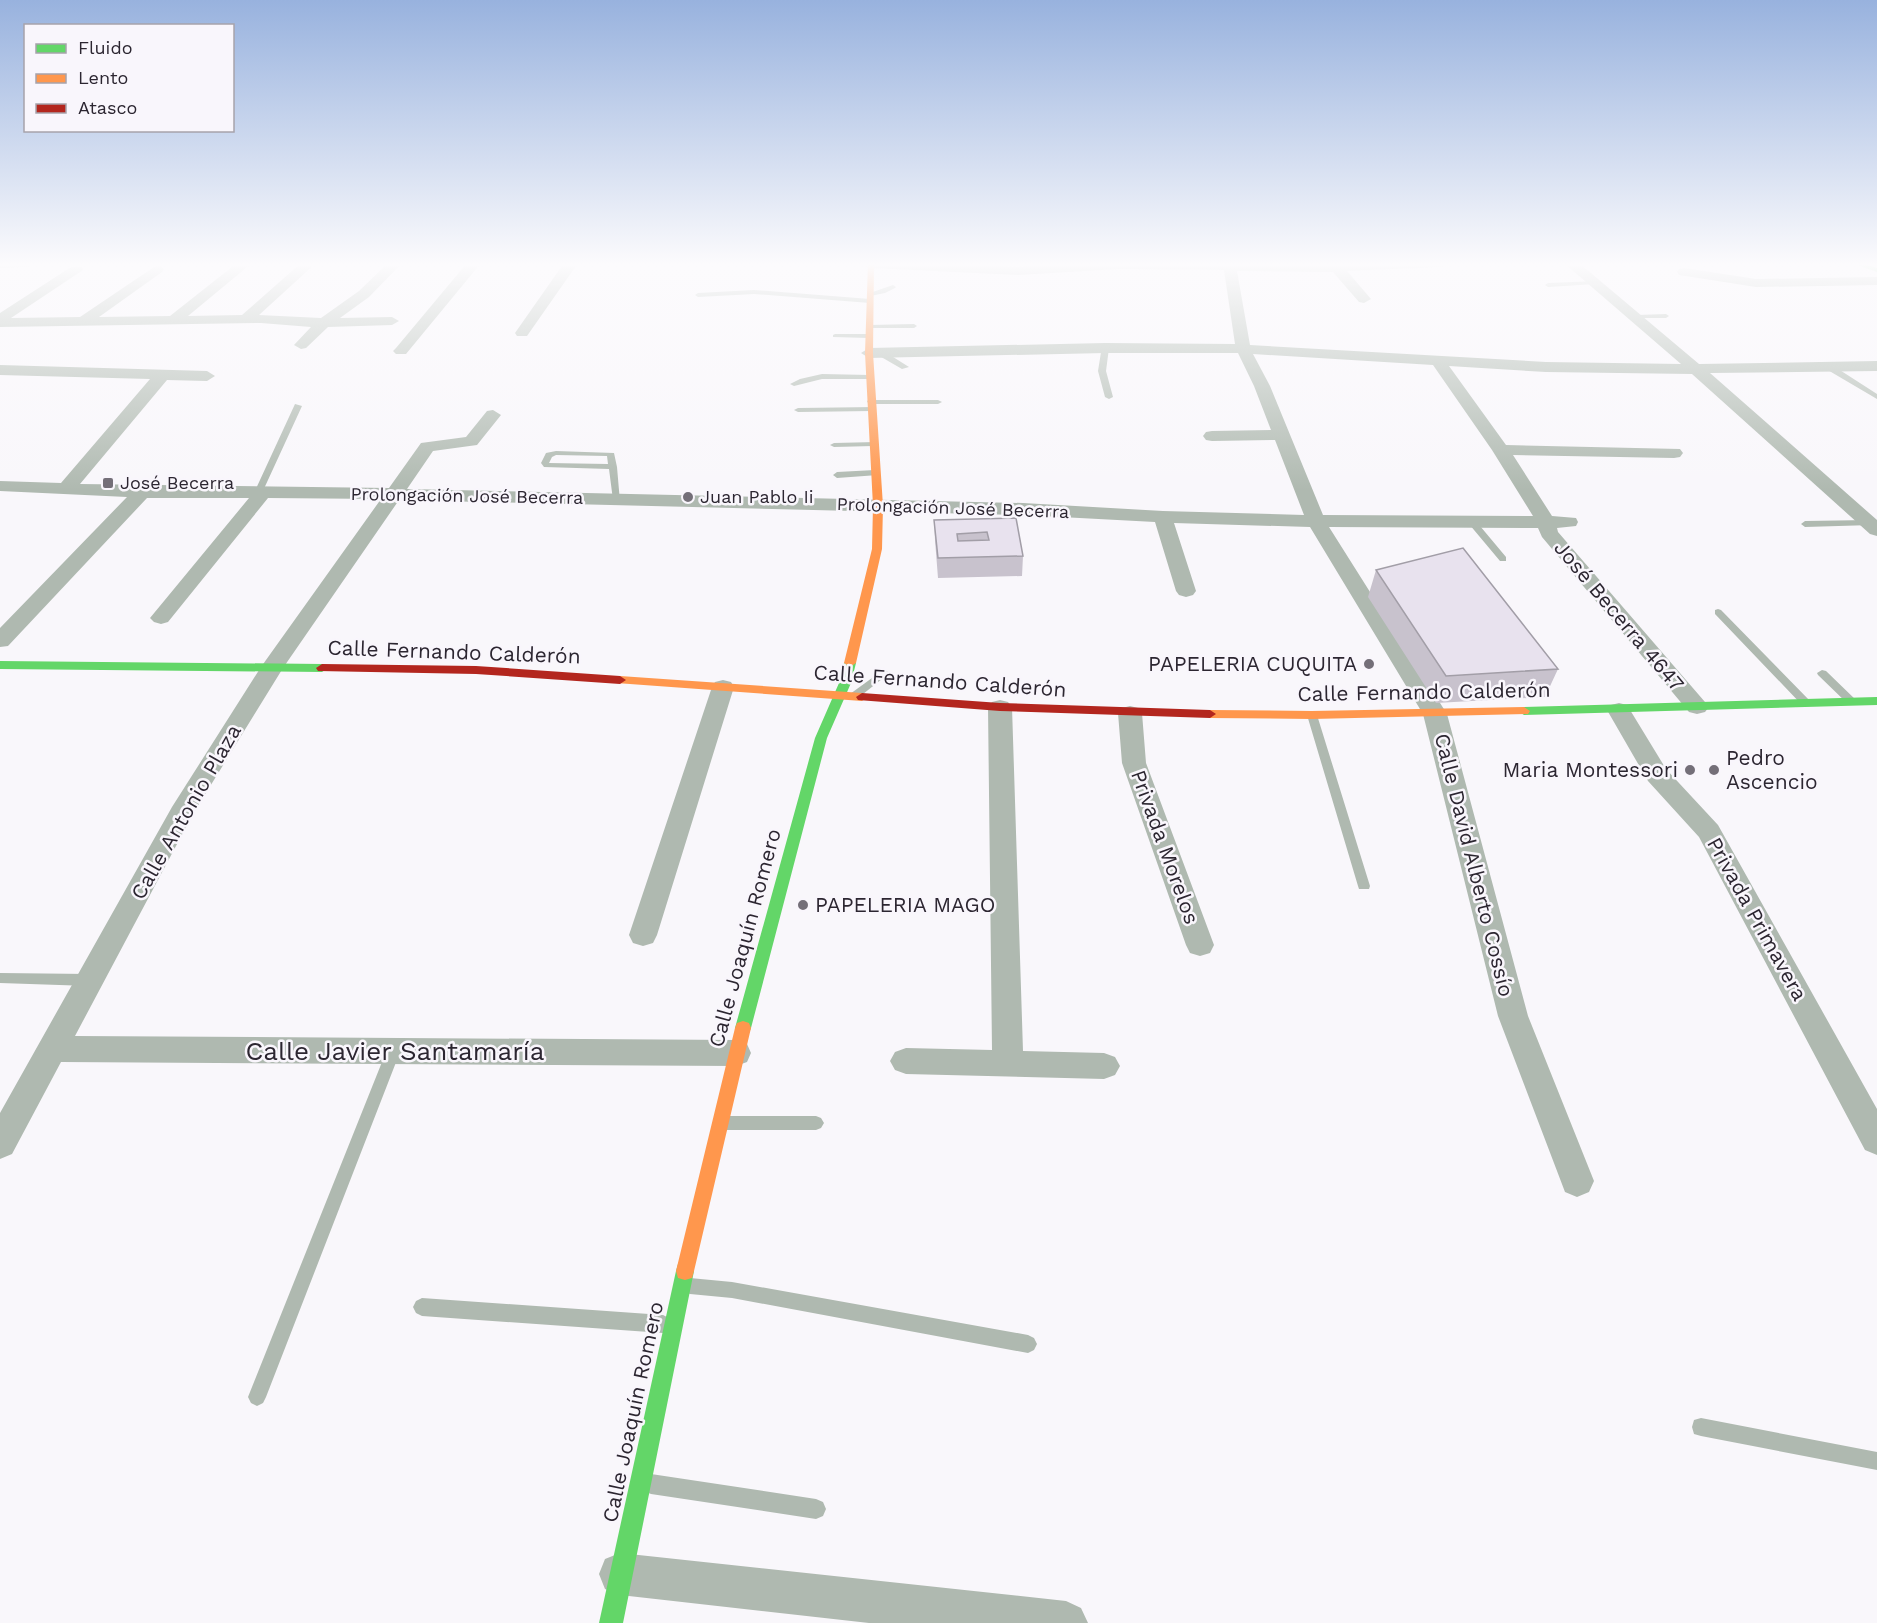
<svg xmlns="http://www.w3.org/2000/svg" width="1877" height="1623" font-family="'Work Sans',sans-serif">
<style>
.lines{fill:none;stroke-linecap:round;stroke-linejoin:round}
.lane{fill:#afb9b0;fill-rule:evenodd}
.street{fill:#afb9b0;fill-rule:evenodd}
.fast{fill:#63d668;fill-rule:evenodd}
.slow{fill:#ff974d;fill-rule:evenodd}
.jam{fill:#b3261e;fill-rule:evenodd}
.wall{fill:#c8c2cd}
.building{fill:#e8e2ee;stroke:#a29ea7;stroke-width:1.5;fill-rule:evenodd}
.poi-dot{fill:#746f78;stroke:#f9f6fc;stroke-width:2}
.labels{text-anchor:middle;stroke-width:5;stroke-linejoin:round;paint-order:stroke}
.far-poi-label{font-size:18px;fill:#2c2631;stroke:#f9f6fc;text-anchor:start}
.far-street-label{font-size:18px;fill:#2c2631;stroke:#f9f6fc}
.street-label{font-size:21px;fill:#2c2631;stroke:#f9f6fc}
.poi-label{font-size:21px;fill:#2c2631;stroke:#f9f6fc;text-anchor:end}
.near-street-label{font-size:26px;fill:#2c2631;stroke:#f9f6fc}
</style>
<rect width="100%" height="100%" fill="#f9f7fb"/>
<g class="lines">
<path class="lane" d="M 1597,281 L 1598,282 L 1595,284 L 1548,287 L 1545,285 L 1548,283 Z
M 893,285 L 896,287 L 895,288 L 885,293 L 870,296 L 867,294 Z
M 754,290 L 870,299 L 873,301 L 870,303 L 754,294 L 698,297 L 695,295 L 698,293 Z
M 1637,315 L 1666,314 L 1669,316 L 1666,318 L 1635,318 L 1635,316 Z
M 870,325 L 914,324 L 917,326 L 914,328 L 868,328 L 867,327 Z
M 835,334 L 869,334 L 872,336 L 869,338 L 833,337 L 833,335 Z
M 1102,346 L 1109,348 L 1106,371 L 1113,397 L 1109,399 L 1105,397 L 1098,371 Z
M 876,350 L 882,350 L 909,367 L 902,369 L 876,354 Z
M 1826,365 L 1832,365 L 1877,394 L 1877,399 L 1826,369 Z
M 822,374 L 870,375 L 874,377 L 870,379 L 822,379 L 794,386 L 790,384 L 800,379 Z
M 868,400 L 938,400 L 942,402 L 938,404 L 871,404 L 867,402 Z
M 295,404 L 302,406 L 262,493 L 255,495 L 254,493 Z
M 875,407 L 875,411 L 872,411 L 798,412 L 794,410 L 798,408 Z
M 876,442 L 876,446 L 873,446 L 834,447 L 830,445 L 834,443 Z
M 556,451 L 614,453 L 617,467 L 620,502 L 613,500 L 609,469 L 544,467 L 541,463 L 546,453 ZM 556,455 L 607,456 L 608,464 L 549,463 L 552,457 Z
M 875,470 L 879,473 L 878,475 L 837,478 L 833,475 L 837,472 Z
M 1472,519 L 1475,520 L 1506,557 L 1506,561 L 1500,561 L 1469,524 L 1468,522 Z
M 1869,520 L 1873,523 L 1872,525 L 1805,527 L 1801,524 L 1805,521 Z
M 1718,609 L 1721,610 L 1811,702 L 1812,704 L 1811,706 L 1803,706 L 1715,614 L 1715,610 Z
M 883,670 L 887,671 L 888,673 L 887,675 L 858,698 L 850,698 L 849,696 L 850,694 Z
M 1822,670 L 1826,671 L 1857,701 L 1858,703 L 1857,705 L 1849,705 L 1818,675 L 1817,673 Z
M 1312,712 L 1317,715 L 1370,886 L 1369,889 L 1359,889 L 1358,886 L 1307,715 Z
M 0,973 L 89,974 L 94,976 L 96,980 L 94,984 L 89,986 L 0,983 Z
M 393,1046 L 398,1048 L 400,1052 L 266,1397 L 263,1403 L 257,1406 L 251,1403 L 248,1397 L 386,1052 L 388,1048 Z
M 724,1116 L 816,1116 L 821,1118 L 824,1123 L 821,1128 L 816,1130 L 724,1130 L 719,1128 L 716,1123 L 719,1118 Z
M 690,1278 L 732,1282 L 1028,1335 L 1034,1338 L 1037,1344 L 1034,1350 L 1028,1353 L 732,1298 L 690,1294 L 684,1292 L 681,1286 L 684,1280 Z
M 422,1298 L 663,1315 L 669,1318 L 672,1324 L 669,1330 L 663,1333 L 422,1316 L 416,1313 L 413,1307 L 416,1301 Z
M 1701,1418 L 1877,1452 L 1877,1470 L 1701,1436 L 1694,1434 L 1692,1427 L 1694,1420 Z
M 651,1474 L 816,1499 L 823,1502 L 826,1509 L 823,1516 L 816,1519 L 651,1494 L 644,1491 L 641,1484 L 644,1477 Z"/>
<path class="street" d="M 0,263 L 34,263 L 27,267 L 0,268 Z
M 237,263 L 252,263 L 188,316 L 242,315 L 301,263 L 316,263 L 259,315 L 321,318 L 359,291 L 388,263 L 402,263 L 369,297 L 340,318 L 392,317 L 399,321 L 392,325 L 328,327 L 306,348 L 301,349 L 294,345 L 311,327 L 261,323 L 0,327 L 0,313 L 71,267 L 81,267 L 83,270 L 11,318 L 80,317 L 157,265 L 164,269 L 162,272 L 99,317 L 170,316 Z
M 467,263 L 481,263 L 406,354 L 396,354 L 393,351 L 396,348 Z
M 564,263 L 578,263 L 527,336 L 517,336 L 515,333 Z
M 865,263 L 1018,267 L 1087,263 L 1448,263 L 1441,267 L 1347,271 L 1371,299 L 1364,303 L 1359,302 L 1333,272 L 1237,271 L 1250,345 L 1546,362 L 1681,364 L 1564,263 L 1579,263 L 1699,364 L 1877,361 L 1877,371 L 1710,373 L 1877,520 L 1877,536 L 1870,534 L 1692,374 L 1546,372 L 1449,366 L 1506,445 L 1680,449 L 1683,453 L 1680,457 L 1674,458 L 1513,455 L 1552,516 L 1576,518 L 1578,522 L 1576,526 L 1557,528 L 1558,532 L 1705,702 L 1709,707 L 1705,712 L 1697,714 L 1689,712 L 1542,537 L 1538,528 L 1329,527 L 1447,714 L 1528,1016 L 1594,1181 L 1589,1192 L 1577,1197 L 1565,1192 L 1498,1016 L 1423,714 L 1310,527 L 1174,523 L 1196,591 L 1193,595 L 1186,597 L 1179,595 L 1176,591 L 1155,522 L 1023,515 L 399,500 L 283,668 L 193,814 L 75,1036 L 736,1040 L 747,1044 L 751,1053 L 747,1062 L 736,1066 L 61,1062 L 12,1154 L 0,1159 L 0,1113 L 172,807 L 261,667 L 381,499 L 268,498 L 168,622 L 161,624 L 154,622 L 150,618 L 249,498 L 147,498 L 8,646 L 0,647 L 0,628 L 127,497 L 0,491 L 0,481 L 61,483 L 150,379 L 0,375 L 0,365 L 207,371 L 215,376 L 207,381 L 167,380 L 80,484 L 389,488 L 421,443 L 466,437 L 487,411 L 493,410 L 501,415 L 477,445 L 433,451 L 407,489 L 1023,503 L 1163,511 L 1304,515 L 1275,440 L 1212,441 L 1206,440 L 1203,436 L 1206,432 L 1212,431 L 1271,430 L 1254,386 L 1238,353 L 1105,353 L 869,358 L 861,353 L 869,348 L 1105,343 L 1235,344 L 1224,270 L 1119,269 L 1018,275 L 871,268 L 866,267 ZM 1253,354 L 1433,365 L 1492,450 L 1533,516 L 1323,515 L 1270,386 Z
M 1684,268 L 1756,279 L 1877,277 L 1877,285 L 1756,287 L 1679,275 L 1677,272 L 1679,269 Z
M 723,680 L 731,682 L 734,687 L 657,935 L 653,943 L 643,946 L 633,943 L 629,935 L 712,687 L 715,682 Z
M 1000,700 L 1008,702 L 1012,707 L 1023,1051 L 1104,1053 L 1115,1057 L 1120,1066 L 1115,1075 L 1104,1079 L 906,1074 L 895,1070 L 890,1061 L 895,1052 L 906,1048 L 992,1050 L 988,707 L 992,702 Z
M 1619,703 L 1627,705 L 1666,769 L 1718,825 L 1877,1109 L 1877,1155 L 1865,1150 L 1699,837 L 1648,781 L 1607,710 L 1611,705 Z
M 1130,706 L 1138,708 L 1142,713 L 1146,763 L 1214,945 L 1210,953 L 1200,956 L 1190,953 L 1186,945 L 1122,763 L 1118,713 L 1122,708 Z
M 620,1553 L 1066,1601 L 1081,1608 L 1088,1623 L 869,1623 L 620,1595 L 605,1589 L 599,1574 L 605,1559 Z"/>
<path class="fast" d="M 1852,263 L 1862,263 L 1877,268 L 1877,272 Z
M 850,659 L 856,663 L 851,683 L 827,738 L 751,1028 L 749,1033 L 743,1035 L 737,1033 L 735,1028 L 815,738 L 839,683 L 844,663 Z
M 0,661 L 322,664 L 328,668 L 322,672 L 0,669 Z
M 1877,697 L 1877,705 L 1524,715 L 1518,711 L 1524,707 Z
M 685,1262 L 692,1264 L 694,1271 L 623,1623 L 599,1623 L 676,1271 L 678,1264 Z"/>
<path class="slow" d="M 868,263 L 874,263 L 873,353 L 883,506 L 882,549 L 856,663 L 850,667 L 844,663 L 872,549 L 873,506 L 865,353 Z
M 620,676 L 862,693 L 868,697 L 862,701 L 616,683 L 614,680 L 616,677 Z
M 1524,707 L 1530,711 L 1528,714 L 1312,719 L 1210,718 L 1204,714 L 1210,710 L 1312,711 Z
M 743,1021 L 749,1023 L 751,1028 L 694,1271 L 692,1278 L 685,1280 L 678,1278 L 676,1271 L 735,1028 L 737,1023 Z"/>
<path class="jam" d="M 322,664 L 476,666 L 620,676 L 626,680 L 620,684 L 476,674 L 318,671 L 316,668 Z
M 862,693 L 1000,703 L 1210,710 L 1216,714 L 1210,718 L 1000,711 L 858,700 L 856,697 Z"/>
</g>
<path class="wall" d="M 1016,518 L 1023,556 L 1022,576 L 938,578 L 935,540 L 934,520 Z
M 1376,570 L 1558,669 L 1545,697 L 1436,703 L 1368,597 Z"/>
<path class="building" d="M 1016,518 L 1023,556 L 938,558 L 934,520 ZM 987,532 L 989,540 L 958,541 L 957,534 Z
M 1463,548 L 1558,669 L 1446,676 L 1376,570 Z"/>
<linearGradient id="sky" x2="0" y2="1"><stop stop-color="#98b2de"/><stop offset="0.54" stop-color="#fcfbfd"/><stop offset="1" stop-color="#fcfbfd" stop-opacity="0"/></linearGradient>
<rect width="1877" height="490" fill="url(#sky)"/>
<g class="poi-dot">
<rect x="102" y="477" width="12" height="12" rx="3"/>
<circle cx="688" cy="497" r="6"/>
<circle cx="1369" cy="664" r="6"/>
<circle cx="1690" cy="770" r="6"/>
<circle cx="1714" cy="770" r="6"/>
<circle cx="803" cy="905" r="6"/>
</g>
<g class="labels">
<g class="far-poi-label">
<text x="120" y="489">José Becerra</text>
<text x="700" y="503">Juan Pablo Ii</text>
</g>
<g class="far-street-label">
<text transform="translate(467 496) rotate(1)" y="6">Prolongación José Becerra</text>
<text transform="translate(953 508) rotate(2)" y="6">Prolongación José Becerra</text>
</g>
<g class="street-label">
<text transform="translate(1619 616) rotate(50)" y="7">José Becerra 4647</text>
<text transform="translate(454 652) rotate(2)" y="7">Calle Fernando Calderón</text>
<text transform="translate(940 681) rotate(4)" y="7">Calle Fernando Calderón</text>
<text transform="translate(1424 692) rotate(-1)" y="7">Calle Fernando Calderón</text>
<text transform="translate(186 812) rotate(-60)" y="7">Calle Antonio Plaza</text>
<text transform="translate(1165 847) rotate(70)" y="7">Privada Morelos</text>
<text transform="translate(1474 865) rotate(76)" y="7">Calle David Alberto Cossío</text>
<text transform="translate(1757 919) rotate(61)" y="7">Privada Primavera</text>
<text transform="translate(745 938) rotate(-75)" y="7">Calle Joaquín Romero</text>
<text transform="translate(633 1412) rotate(-78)" y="7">Calle Joaquín Romero</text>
</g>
<g class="poi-label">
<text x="1357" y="671">PAPELERIA CUQUITA</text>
<text x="1726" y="765" text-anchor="start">Pedro<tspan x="1726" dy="24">Ascencio</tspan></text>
<text x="1678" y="777">Maria Montessori</text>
<text x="815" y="912" text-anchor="start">PAPELERIA MAGO</text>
</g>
<g class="near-street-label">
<text x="395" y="1060">Calle Javier Santamaría</text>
</g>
</g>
<rect x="24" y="24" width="210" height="108" fill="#f9f6fc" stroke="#a7a3ab" stroke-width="1.5"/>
<rect x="36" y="44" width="30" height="9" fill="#63d668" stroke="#a7a3ab" stroke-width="1.5"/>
<text x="78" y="54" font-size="18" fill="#2c2631">Fluido</text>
<rect x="36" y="74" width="30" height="9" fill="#ff974d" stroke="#a7a3ab" stroke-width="1.5"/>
<text x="78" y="84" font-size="18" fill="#2c2631">Lento</text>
<rect x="36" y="104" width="30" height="9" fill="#b3261e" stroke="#a7a3ab" stroke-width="1.5"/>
<text x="78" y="114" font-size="18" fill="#2c2631">Atasco</text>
</svg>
